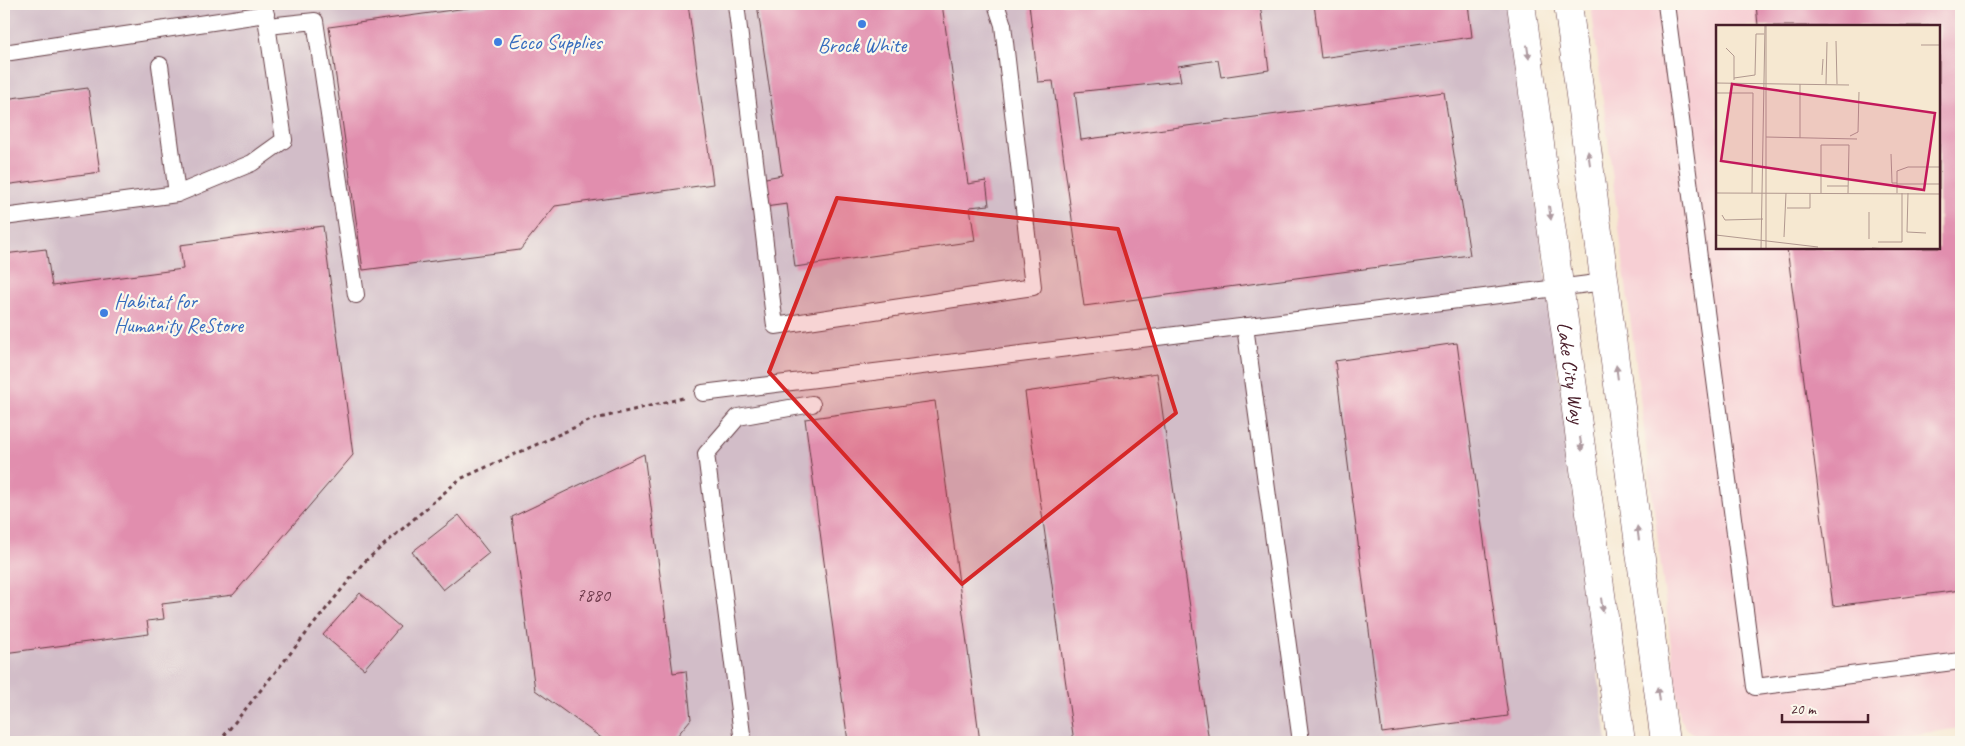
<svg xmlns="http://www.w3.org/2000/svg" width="1965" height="746" font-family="Caveat,sans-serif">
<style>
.built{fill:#f7cfd4;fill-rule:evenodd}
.industrial{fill:#d2bdc8}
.building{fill:#e18eae}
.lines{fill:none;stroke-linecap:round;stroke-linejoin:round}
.service-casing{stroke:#643d44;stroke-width:18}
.tertiary-casing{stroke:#643d44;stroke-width:29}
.path{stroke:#643d44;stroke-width:3;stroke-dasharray:4 4;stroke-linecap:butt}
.service{stroke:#fff;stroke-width:16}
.tertiary{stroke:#fff;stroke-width:28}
.oneway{fill:#ae9aa0}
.marked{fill:#d62828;fill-opacity:0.2;stroke:#d62828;stroke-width:4;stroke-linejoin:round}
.shop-dot{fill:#3f7fe0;stroke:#fbf7ec;stroke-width:2}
.labels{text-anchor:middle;stroke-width:4.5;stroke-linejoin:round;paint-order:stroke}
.number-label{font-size:19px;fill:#703b4c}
.shop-label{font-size:21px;fill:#366cbe;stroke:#fbf7ec;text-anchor:start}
.street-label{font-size:21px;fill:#4a1f2b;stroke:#fbf7ec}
.inset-road{fill:none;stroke:#b1988f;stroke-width:1}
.view{fill:#c2185b;fill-opacity:0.15;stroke:#c2185b;stroke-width:2.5}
.inset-edge{fill:none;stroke:#4a1f2b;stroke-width:2.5}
</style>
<rect width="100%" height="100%" fill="#fbf7ec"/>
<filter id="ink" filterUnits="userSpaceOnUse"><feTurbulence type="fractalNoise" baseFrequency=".02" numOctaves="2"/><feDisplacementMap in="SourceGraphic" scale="10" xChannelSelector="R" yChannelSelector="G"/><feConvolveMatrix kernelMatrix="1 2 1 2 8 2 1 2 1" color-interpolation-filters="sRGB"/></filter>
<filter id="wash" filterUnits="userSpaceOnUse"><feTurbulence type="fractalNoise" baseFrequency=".0096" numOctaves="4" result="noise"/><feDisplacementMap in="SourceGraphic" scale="20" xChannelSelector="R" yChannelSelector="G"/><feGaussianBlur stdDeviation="1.12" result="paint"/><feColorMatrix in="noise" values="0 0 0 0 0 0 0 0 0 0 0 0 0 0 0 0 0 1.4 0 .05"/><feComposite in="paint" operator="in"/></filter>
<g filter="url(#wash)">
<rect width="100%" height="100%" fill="#f6e8d1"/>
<path class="built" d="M 1591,4 L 1961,4 L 1961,728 L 1860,742 L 1702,742 L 1687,729 L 1680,718 ZM 1718,26 L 1939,26 L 1939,248 L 1718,248 Z"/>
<path class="industrial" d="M 4,4 L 1511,4 L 1607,742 L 4,742 Z"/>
<g id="blocks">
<path class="building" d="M 496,4 L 688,4 L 713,184 L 555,206 L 520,250 L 363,270 L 329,27 Z
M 757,4 L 942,4 L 968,184 L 986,181 L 989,205 L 970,207 L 975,241 L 795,267 L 787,204 L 765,207 L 760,179 L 782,175 Z
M 1029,4 L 1260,4 L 1269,70 L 1221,77 L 1218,60 L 1178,66 L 1181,81 L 1075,92 L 1081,140 L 1444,92 L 1470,255 L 1084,306 L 1053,81 L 1038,82 Z
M 1314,4 L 1468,4 L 1472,37 L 1321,58 Z
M 1756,4 L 1961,4 L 1961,590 L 1833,606 L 1787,248 L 1939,248 L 1939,26 L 1758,26 Z
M 88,88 L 100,172 L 4,185 L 4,99 Z
M 323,226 L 353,455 L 233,595 L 162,604 L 164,619 L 147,621 L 149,634 L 4,653 L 4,254 L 46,249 L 52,286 L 183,269 L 180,245 Z
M 1457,343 L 1508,716 L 1382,733 L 1335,361 Z
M 1157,373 L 1209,742 L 1074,742 L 1025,392 Z
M 935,401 L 980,742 L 848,742 L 805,419 Z
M 644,454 L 673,673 L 686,671 L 691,719 L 672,742 L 607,742 L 535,690 L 512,517 Z
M 459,515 L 489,553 L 443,590 L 412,552 Z
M 360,593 L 400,627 L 364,669 L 323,635 Z"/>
</g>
</g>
<g filter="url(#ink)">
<use href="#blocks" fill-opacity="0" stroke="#643d44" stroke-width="1"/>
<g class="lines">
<g class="service-casing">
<path id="service" d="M 736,4 L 775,326 L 1033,287 L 1003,25 L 996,4
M 1666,4 L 1755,687 L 1961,661
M 268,26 L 315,21 L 356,295
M 4,53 L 266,14
M 160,65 L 177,194
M 4,217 L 177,194 L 252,163 L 284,140 L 264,4
M 1245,326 L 1301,742
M 703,393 L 1605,282
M 743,742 L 706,454 L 738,417 L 812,404"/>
</g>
<g class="tertiary-casing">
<g id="tertiary">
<path id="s1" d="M 1521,4 L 1621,742"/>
<path d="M 1568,4 L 1665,742"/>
</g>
</g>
<path class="path" d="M 219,742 L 363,563 L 460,479 L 591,420 L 683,398"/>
<use href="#service" class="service"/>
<use href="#tertiary" class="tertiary"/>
</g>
<defs><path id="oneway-solid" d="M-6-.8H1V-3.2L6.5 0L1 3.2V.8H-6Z" transform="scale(1.25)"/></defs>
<g class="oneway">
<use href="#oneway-solid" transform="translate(1528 52) rotate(82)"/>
<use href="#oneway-solid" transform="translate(1589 158) rotate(-98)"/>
<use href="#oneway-solid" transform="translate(1550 213) rotate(82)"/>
<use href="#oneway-solid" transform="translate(1617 372) rotate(-97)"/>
<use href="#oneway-solid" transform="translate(1581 444) rotate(82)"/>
<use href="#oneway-solid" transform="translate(1638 533) rotate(-97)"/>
<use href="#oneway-solid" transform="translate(1602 605) rotate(82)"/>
<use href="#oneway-solid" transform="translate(1659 694) rotate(-97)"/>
</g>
</g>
<path class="marked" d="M 837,198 L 1118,229 L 1176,413 L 962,584 L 769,372 Z"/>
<g class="shop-dot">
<circle cx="862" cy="24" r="5"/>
<circle cx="498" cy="42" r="5"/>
<circle cx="104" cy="313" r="5"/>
</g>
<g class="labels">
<g class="number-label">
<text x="593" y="601">7880</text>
</g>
<g class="shop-label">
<text x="508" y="49">Ecco Supplies</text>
<text x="862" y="52" text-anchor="middle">Brock White</text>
<text x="114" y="308">Habitat for<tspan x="114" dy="24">Humanity ReStore</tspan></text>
</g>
<g class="street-label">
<text dy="7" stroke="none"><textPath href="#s1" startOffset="372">Lake City Way</textPath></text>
</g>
</g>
<g transform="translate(1716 25)">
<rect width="224" height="224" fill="#f6e8d1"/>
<path class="inset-road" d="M 120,16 L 121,59M 205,20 L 224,20M 10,23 L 18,31 L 18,55M 106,50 L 107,34M 18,53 L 39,50 L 40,9 L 48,9M 0,58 L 133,60M 110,59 L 111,17M 0,68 L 37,68 L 36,168M 134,111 L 142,107 L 143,67M 50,112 L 141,114M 84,113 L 84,59M 175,129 L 176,158 L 181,158M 181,159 L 224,159M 111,161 L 132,161M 0,168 L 224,169M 105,168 L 105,120 L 133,120 L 132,168M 181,168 L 181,146 L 192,142 L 224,142M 192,168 L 191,207 L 210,208M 71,183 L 94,183 L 94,168M 6,190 L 9,195 L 47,194M 0,210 L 102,222M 68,212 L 70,168M 153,214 L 153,187M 162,217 L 186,217 L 186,168M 156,223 L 171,224M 45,224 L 49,0M 50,224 L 50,1"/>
<path class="view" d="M 16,59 L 219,88 L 208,165 L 5,136 Z"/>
<rect width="224" height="224" class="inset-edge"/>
</g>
<rect width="1965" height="746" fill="none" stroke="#fbf7ec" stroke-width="20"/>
<path d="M1782 714v8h86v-8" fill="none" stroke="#4a1f2b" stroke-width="2.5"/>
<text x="1790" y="714" font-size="15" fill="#4a1f2b" stroke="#fbf7ec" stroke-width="4" paint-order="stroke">20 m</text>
</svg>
